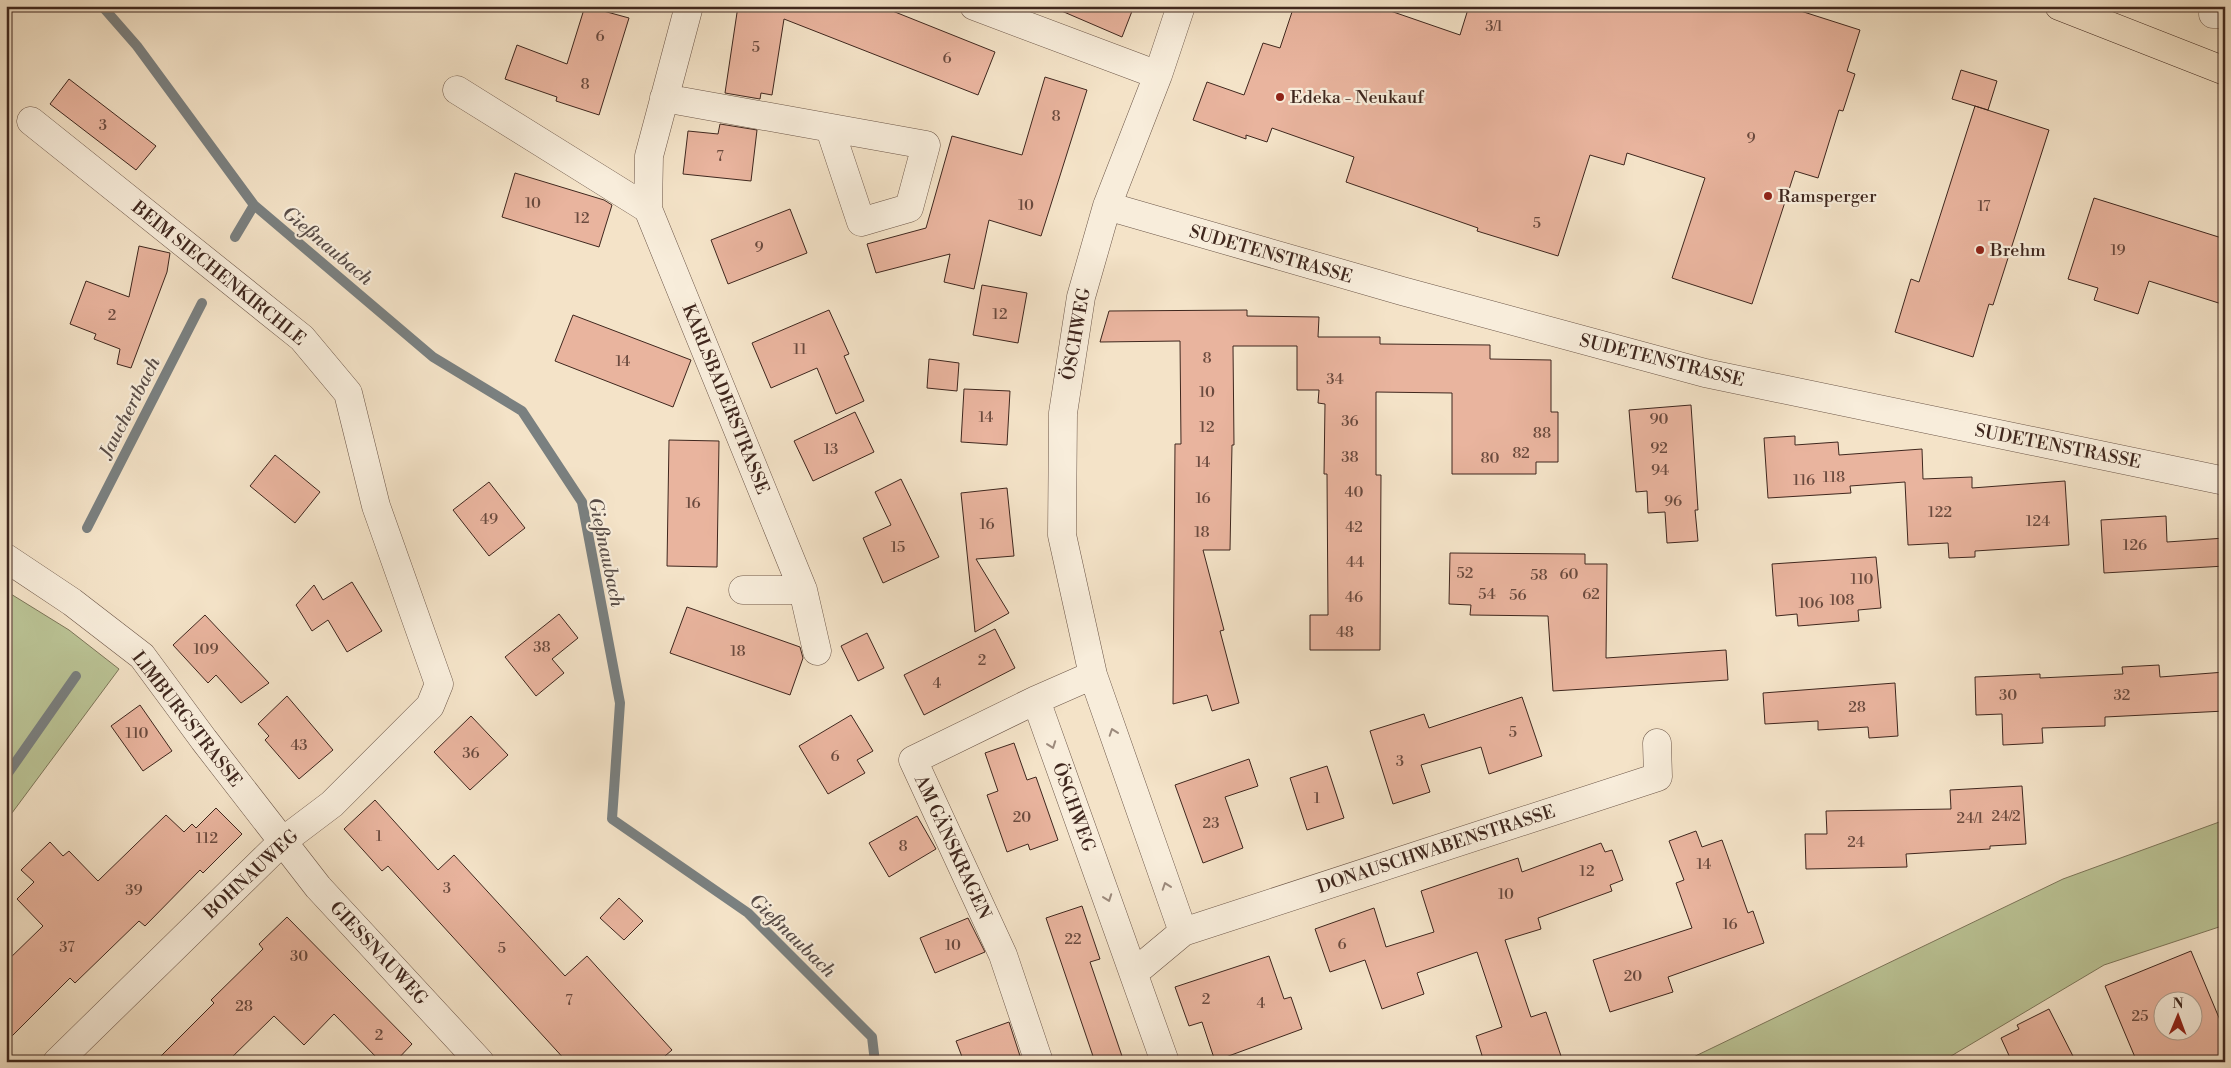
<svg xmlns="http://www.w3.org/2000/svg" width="2231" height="1068" font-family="'Libre Bodoni',serif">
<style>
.green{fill:#bbc496;stroke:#7d765a}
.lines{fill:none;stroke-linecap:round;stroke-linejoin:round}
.stream{stroke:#7a8080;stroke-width:10}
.building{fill:#e9b49e;stroke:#3f271e;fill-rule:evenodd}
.minor-casing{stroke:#6c5648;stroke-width:29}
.major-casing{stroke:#3f271e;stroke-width:29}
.minor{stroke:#f8eddb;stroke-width:28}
.major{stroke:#f4e3c8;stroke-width:28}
.oneway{stroke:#9c8a7c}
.poi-dot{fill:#8f2418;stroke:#f8eddb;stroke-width:2}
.labels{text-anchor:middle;stroke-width:4.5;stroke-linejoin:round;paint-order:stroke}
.number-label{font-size:15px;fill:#6a4a3e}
.poi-label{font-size:18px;fill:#3f271e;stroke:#f8eddb;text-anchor:start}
.street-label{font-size:18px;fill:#3f271e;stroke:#f8eddb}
.water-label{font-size:19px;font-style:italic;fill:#584c47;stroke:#f8eddb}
</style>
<rect width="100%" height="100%" fill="#f4e3c8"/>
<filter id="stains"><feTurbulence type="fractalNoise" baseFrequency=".004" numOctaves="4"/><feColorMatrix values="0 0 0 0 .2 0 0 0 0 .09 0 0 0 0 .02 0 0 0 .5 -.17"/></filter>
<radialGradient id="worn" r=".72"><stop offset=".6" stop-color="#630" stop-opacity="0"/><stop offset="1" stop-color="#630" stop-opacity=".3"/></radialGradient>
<path class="green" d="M 6,591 L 69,630 L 119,669 L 6,821 Z
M 2222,821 L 2225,827 L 2225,925 L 2104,965 L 1941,1062 L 1683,1062 L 2063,879 Z"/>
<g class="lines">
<path class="stream" d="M 102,6 L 137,46 L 254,205 L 433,357 L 522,411 L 582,502 L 620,703 L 612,819 L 748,913 L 872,1037 L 875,1062
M 235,237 L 254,205
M 87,528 L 202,303
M 6,776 L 76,676"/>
</g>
<path class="building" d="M 585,6 L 629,18 L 599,115 L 556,101 L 557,97 L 505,79 L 517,45 L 567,64 Z
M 738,6 L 880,6 L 995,52 L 978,95 L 784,19 L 772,95 L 761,93 L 760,99 L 725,93 Z
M 1050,6 L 1134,6 L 1122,37 Z
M 1294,6 L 1376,6 L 1460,35 L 1469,6 L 1785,6 L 1860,30 L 1847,71 L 1855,74 L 1843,111 L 1839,110 L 1818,178 L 1795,171 L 1752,304 L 1672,278 L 1705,178 L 1627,153 L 1624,165 L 1590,155 L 1558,256 L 1477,231 L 1478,228 L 1346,182 L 1354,157 L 1272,128 L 1267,142 L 1246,135 L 1246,139 L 1193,120 L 1207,82 L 1244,95 L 1263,43 L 1280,48 Z
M 1961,70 L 1997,81 L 1988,110 L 1952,99 Z
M 1045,77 L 1087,90 L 1041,236 L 989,220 L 974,289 L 944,282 L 950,254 L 876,273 L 867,244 L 926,228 L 952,136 L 1022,155 Z
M 69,79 L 156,146 L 136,170 L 50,104 Z
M 1975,106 L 2049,130 L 1993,305 L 1989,304 L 1973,357 L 1895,332 L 1911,279 L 1919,282 Z
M 720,124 L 757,130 L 751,181 L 683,174 L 688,131 L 718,134 Z
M 515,173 L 604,200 L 612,205 L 599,247 L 502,217 Z
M 2094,198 L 2225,239 L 2225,305 L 2149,281 L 2138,314 L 2094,300 L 2098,288 L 2068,279 Z
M 790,209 L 807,253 L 728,284 L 711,240 Z
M 139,246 L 170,253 L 167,272 L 131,368 L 117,364 L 120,349 L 94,339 L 96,334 L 70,324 L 86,281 L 129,297 Z
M 982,285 L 1027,293 L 1018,343 L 973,335 Z
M 829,310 L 849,354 L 844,356 L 864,401 L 836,414 L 817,368 L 771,388 L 752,343 Z
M 1247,310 L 1247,316 L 1319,317 L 1318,337 L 1380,337 L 1380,344 L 1490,345 L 1490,359 L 1551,360 L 1551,412 L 1558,412 L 1558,462 L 1536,462 L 1536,474 L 1452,474 L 1452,393 L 1376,392 L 1376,475 L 1381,475 L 1380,650 L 1310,650 L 1310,615 L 1328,615 L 1327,474 L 1324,474 L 1325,404 L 1318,403 L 1319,390 L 1297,390 L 1297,346 L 1233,346 L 1234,445 L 1232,445 L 1230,550 L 1203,550 L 1224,630 L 1220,631 L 1239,703 L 1212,711 L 1207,695 L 1173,704 L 1175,444 L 1181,444 L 1180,341 L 1100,342 L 1109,311 Z
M 573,315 L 691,360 L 673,407 L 555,361 Z
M 929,359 L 959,363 L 957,391 L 927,388 Z
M 964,389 L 1010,391 L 1007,445 L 961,442 Z
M 1691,405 L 1698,510 L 1695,510 L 1698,541 L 1667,543 L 1665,512 L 1648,513 L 1647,491 L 1636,492 L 1629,410 Z
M 855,412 L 874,452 L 813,481 L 794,441 Z
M 1795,436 L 1795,445 L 1838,442 L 1839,455 L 1922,449 L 1923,479 L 1972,477 L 1972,488 L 2065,481 L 2069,545 L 1975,551 L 1975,557 L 1949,558 L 1948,543 L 1908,545 L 1905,482 L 1850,486 L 1851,493 L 1768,498 L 1764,438 Z
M 669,440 L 719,441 L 717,567 L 667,566 Z
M 275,455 L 320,492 L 295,523 L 250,486 Z
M 901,479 L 939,557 L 883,583 L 863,538 L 891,525 L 875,492 Z
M 489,482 L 525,528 L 489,556 L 453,510 Z
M 1007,488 L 1014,556 L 976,559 L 1009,613 L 975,632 L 961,493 Z
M 2166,516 L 2167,542 L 2225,538 L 2225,566 L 2104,573 L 2101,520 Z
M 1450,553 L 1585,554 L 1585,564 L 1607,564 L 1606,658 L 1726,650 L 1728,680 L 1553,691 L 1548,616 L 1470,615 L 1471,605 L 1449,604 Z
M 1876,557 L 1881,608 L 1858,610 L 1859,621 L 1798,626 L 1797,614 L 1776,616 L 1772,564 Z
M 352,582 L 382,631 L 347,652 L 328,620 L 312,631 L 296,605 L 314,585 L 323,600 Z
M 687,607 L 800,647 L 803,658 L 790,695 L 670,653 Z
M 559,614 L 578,638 L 552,659 L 564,673 L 536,696 L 505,657 Z
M 205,615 L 269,683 L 241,703 L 216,675 L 208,683 L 173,645 Z
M 995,629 L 1015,668 L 924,715 L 904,675 Z
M 867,633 L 884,668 L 858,681 L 841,646 Z
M 2159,665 L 2160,677 L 2225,672 L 2225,711 L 2105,717 L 2105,726 L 2042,728 L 2043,743 L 2003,745 L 2002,714 L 1976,715 L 1975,677 L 2040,674 L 2040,678 L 2123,674 L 2122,667 Z
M 1895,683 L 1898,736 L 1869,738 L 1868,727 L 1818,730 L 1818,721 L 1765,724 L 1763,693 Z
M 287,696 L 333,750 L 299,779 L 265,740 L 269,736 L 258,724 Z
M 1522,697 L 1542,756 L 1489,774 L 1481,747 L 1421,765 L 1430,792 L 1393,804 L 1370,731 L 1424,714 L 1429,728 Z
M 140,705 L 172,751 L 143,771 L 111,726 Z
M 851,715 L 873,751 L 857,760 L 865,773 L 828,794 L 799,746 Z
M 471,716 L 508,755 L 470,790 L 434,752 Z
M 1014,743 L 1027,780 L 1036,777 L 1058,840 L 1030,850 L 1028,844 L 1007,852 L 987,795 L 998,791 L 985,753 Z
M 1249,759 L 1258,786 L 1225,797 L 1243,848 L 1203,863 L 1175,785 Z
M 1327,766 L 1344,818 L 1307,830 L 1290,778 Z
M 2022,786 L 2026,844 L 1990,846 L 1990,849 L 1906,854 L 1907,867 L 1806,869 L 1805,834 L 1827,834 L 1826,811 L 1951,809 L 1950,790 Z
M 375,800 L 438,870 L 454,855 L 565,976 L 587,956 L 672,1050 L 658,1062 L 567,1062 L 388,866 L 382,871 L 344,829 Z
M 216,808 L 242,834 L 203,873 L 200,870 L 145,926 L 139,921 L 75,983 L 70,978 L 6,1042 L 6,962 L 43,926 L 17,899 L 34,882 L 21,870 L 50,842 L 63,856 L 69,851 L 98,881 L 166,815 L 184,832 L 192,824 L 196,828 Z
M 917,816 L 936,849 L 889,877 L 869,843 Z
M 1696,831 L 1702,847 L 1722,840 L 1748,913 L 1753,911 L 1764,943 L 1668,977 L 1673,992 L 1610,1012 L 1593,960 L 1692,928 L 1676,883 L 1684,880 L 1669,841 Z
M 1601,843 L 1605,852 L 1612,850 L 1623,880 L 1610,885 L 1612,891 L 1538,918 L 1541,929 L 1505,940 L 1531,1017 L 1546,1012 L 1561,1056 L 1547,1062 L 1484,1062 L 1476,1036 L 1502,1027 L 1477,952 L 1417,973 L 1424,994 L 1382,1009 L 1365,960 L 1330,972 L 1315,929 L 1374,908 L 1386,947 L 1434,932 L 1421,891 L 1518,858 L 1522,872 Z
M 619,898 L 643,921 L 624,940 L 600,918 Z
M 1082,906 L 1100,959 L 1090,962 L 1124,1062 L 1095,1062 L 1046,918 Z
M 287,917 L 412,1044 L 395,1062 L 381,1062 L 334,1014 L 304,1045 L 274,1016 L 227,1062 L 155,1062 L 214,1003 L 211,1000 L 263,949 L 259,944 Z
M 968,918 L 985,952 L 935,973 L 920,938 Z
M 2191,951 L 2225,1032 L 2225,1062 L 2137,1062 L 2105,986 ZM 2164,1000 L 2194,1000 L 2194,1030 L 2164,1030 Z
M 1269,956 L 1284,999 L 1291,997 L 1302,1029 L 1215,1061 L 1202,1022 L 1189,1026 L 1175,987 Z
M 2049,1009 L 2076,1062 L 2012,1062 L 2001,1038 L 2019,1029 L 2017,1025 Z
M 1009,1022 L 1022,1062 L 964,1062 L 956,1041 Z"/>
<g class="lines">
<g class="minor-casing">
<path id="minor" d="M 689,6 L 649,156 L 648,209 L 803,590 L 817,651
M 974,6 L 1158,75
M 2213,14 L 2225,14
M 457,90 L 648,209
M 664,98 L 926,145 L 909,208 L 861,222 L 830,129
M 31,121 L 302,338 L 348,393 L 376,506 L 439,684 L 430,706 L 332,804 L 283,841 L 57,1062
M 1107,206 L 1402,291 L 1705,373 L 2225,481
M 6,558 L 72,602 L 142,656 L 204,740 L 318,887 L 480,1062
M 743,590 L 803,590
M 1093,675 L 1183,932
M 1036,700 L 1165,1062
M 1135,972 L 1183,932 L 1658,777 L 1657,743
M 1039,1062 L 1003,955 L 913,760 L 1036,700 L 1093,675 L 1062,535 L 1063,413 L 1081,297 L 1107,206 L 1158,75 L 1181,6"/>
</g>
<g class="major-casing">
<path id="major" d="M 2059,6 L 2225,71"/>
</g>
<use href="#minor" class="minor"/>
<use href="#major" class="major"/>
</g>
<defs><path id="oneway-chevron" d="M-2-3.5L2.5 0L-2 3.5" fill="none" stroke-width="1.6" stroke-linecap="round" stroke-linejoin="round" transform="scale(1.25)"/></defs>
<g class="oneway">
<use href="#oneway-chevron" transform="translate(1113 732) rotate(-109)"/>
<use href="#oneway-chevron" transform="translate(1052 745) rotate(70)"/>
<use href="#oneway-chevron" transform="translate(1166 886) rotate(-109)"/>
<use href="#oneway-chevron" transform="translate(1108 898) rotate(70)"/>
</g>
<g class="poi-dot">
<circle cx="1280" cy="97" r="5"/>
<circle cx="1768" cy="196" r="5"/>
<circle cx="1980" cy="250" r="5"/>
</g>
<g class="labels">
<g class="number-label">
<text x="1494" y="31">3/1</text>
<text x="600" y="41">6</text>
<text x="756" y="52">5</text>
<text x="947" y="63">6</text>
<text x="585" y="89">8</text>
<text x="1056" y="121">8</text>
<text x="103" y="130">3</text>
<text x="1751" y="143">9</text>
<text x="720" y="161">7</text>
<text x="533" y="208">10</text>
<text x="1026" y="210">10</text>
<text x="1984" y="211">17</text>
<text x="582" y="223">12</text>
<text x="1537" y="228">5</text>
<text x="759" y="252">9</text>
<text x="2118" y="255">19</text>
<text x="1000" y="319">12</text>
<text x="112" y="320">2</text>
<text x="800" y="354">11</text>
<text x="1207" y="363">8</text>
<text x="623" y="366">14</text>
<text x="1335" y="384">34</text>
<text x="1207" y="397">10</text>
<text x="986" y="422">14</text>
<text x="1659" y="424">90</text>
<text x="1350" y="426">36</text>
<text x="1207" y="432">12</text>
<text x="1542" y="438">88</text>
<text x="1659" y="453">92</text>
<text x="831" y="454">13</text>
<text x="1521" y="458">82</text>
<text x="1350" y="462">38</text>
<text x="1490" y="463">80</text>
<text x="1203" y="467">14</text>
<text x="1660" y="475">94</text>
<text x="1834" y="482">118</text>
<text x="1804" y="485">116</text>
<text x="1354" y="497">40</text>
<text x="1203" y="503">16</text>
<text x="1673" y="506">96</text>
<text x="693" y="508">16</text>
<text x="1940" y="517">122</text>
<text x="489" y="524">49</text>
<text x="2038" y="526">124</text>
<text x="987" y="529">16</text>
<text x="1354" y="532">42</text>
<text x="1202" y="537">18</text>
<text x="2135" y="550">126</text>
<text x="898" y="552">15</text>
<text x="1355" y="567">44</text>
<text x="1465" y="578">52</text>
<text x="1569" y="579">60</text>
<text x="1539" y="580">58</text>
<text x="1862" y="584">110</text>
<text x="1487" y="599">54</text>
<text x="1591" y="599">62</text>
<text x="1518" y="600">56</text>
<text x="1354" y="602">46</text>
<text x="1842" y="605">108</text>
<text x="1811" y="608">106</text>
<text x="1345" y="637">48</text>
<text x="542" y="652">38</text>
<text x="206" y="654">109</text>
<text x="738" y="656">18</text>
<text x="982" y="665">2</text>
<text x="937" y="688">4</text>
<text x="2008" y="700">30</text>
<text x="2122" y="700">32</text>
<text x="1857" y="712">28</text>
<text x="1513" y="737">5</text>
<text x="137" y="738">110</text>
<text x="299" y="750">43</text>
<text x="471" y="758">36</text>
<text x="835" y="761">6</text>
<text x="1400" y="766">3</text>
<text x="1317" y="803">1</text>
<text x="2006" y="821">24/2</text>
<text x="1022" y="822">20</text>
<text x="1970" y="823">24/1</text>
<text x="1211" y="828">23</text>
<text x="379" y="841">1</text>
<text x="207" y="843">112</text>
<text x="1856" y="847">24</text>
<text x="903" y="851">8</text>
<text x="1704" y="869">14</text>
<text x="1587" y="876">12</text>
<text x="447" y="893">3</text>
<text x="134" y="895">39</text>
<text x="1506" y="899">10</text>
<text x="1730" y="929">16</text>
<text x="1073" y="944">22</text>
<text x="1342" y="949">6</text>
<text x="953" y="950">10</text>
<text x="67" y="952">37</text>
<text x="502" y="953">5</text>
<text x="299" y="961">30</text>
<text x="1633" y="981">20</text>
<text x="1206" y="1004">2</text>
<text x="569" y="1005">7</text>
<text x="1261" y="1008">4</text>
<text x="244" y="1011">28</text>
<text x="2140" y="1021">25</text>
<text x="379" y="1040">2</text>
</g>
<g class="poi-label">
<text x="1290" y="103">Edeka - Neukauf</text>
<text x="1778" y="202">Ramsperger</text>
<text x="1990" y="256">Brehm</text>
</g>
<g class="street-label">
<text transform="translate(1271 254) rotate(16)" y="6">SUDETENSTRASSE</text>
<text transform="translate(219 273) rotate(39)" y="6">BEIM SIECHENKIRCHLE</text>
<text transform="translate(1076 334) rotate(-80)" y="6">ÖSCHWEG</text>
<text transform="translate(1662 360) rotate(14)" y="6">SUDETENSTRASSE</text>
<text transform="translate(726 399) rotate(68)" y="6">KARLSBADERSTRASSE</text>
<text transform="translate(2058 446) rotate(11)" y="6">SUDETENSTRASSE</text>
<text transform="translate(187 719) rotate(52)" y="6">LIMBURGSTRASSE</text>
<text transform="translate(1074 807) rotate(70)" y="6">ÖSCHWEG</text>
<text transform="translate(953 847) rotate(65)" y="6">AM GÄNSKRAGEN</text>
<text transform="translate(1436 849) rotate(-18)" y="6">DONAUSCHWABENSTRASSE</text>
<text transform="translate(251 874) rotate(-43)" y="6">BOHNAUWEG</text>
<text transform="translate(379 953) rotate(47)" y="6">GIESSNAUWEG</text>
</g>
<g class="water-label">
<text transform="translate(328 245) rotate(40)" y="7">Gießnaubach</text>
<text transform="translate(129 407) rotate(-63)" y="7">Jauchertbach</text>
<text transform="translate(607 552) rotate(78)" y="7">Gießnaubach</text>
<text transform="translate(793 935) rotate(44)" y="7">Gießnaubach</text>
</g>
</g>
<rect width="2231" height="1068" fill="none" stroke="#f4e3c8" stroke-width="25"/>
<rect x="8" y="8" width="2216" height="1053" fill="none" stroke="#3f271e" stroke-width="2.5"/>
<rect x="12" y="12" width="2206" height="1043" fill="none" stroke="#3f271e"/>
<g transform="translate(2178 1016) rotate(1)"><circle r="24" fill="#f8eddb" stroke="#ae9e8f"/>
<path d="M0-4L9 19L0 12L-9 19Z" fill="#8f2418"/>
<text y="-8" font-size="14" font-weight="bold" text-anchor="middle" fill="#3f271e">N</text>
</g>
<rect width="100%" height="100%" filter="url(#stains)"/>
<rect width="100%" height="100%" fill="url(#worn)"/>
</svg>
